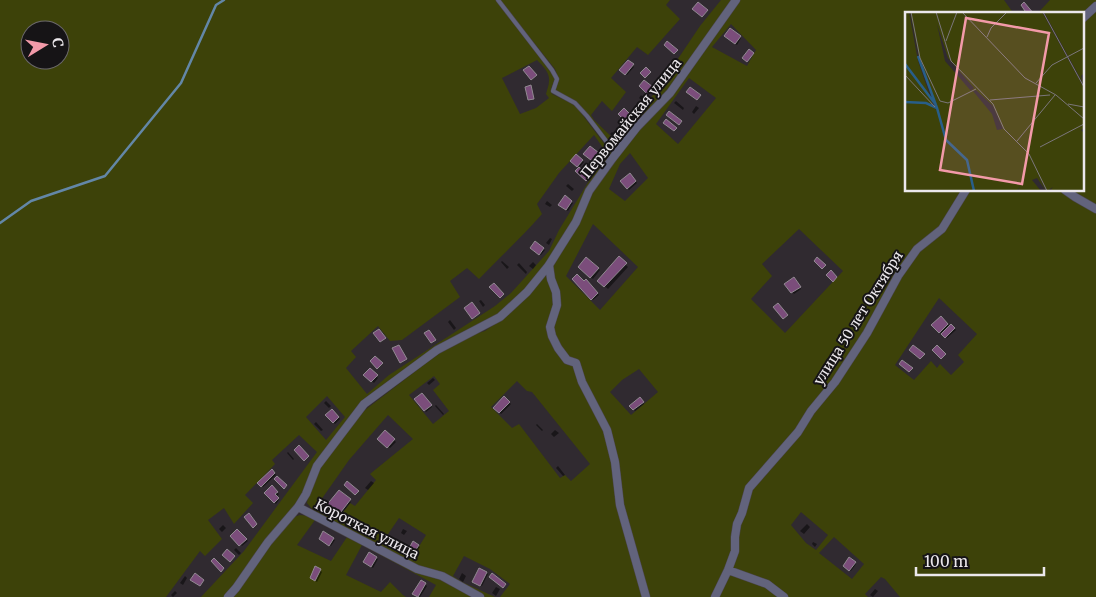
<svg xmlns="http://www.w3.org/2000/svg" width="1096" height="597" font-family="Merriweather,serif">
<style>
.green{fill:#3d4209;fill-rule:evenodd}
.shadow{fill:#0007}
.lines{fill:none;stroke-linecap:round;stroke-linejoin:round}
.stream{stroke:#6387a7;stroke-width:2.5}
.building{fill:#7b4d7b;stroke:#918991}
.lane-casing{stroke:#4a454a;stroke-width:5}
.street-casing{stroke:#4a454a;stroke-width:9}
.lane{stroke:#62637c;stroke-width:4}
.street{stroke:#62637c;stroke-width:8}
.labels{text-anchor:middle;stroke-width:4;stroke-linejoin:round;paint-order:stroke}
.street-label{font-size:14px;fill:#ece8ec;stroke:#161416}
.inset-river{fill:none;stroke:#285e89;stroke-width:2.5}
.inset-road{fill:none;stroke:#7b767b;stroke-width:1}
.view{fill:#f39aa9;fill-opacity:0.15;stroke:#f39aa9;stroke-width:2.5}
.inset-edge{fill:none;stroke:#ece8ec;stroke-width:2.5}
</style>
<rect width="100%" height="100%" fill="#302a30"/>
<path class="green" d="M 0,0 L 496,0 L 551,70 L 555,78 L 551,89 L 552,94 L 571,103 L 578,109 L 612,154 L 575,221 L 546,264 L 524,290 L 499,315 L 437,349 L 363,402 L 341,430 L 304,494 L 225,597 L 201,597 L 244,551 L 317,452 L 299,435 L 272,460 L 275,464 L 245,495 L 253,503 L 234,524 L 224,508 L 208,520 L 222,539 L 205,556 L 200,551 L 166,597 L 0,597 ZM 30,30 L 60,30 L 60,60 L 30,60 ZM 537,60 C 543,66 550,73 549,81 C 549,85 547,90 546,94 L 549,98 L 536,108 L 520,114 L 502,78 ZM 594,135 L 608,155 L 587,184 L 559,230 L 549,251 L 511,293 L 495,306 L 389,375 L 367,394 L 346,368 L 356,357 L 351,351 L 378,326 L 390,341 L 402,340 L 460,297 L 450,281 L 467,268 L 479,279 C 500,257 522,237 542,214 L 537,204 L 559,173 ZM 327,396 L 345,417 L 326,440 L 306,417 Z
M 500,0 L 670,0 L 666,5 L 680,19 L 648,55 L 637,47 L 611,78 L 626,92 L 612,111 L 602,101 L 591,115 L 594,120 L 617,142 L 659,87 L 700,26 L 721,0 L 734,0 L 668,92 L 615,151 L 576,102 L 556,91 C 554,83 560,80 555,69 Z
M 739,0 L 1004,0 L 1014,14 L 906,14 L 906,190 L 1082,190 L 1082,14 L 1037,14 L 1050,0 L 1096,0 L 1096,597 L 900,597 L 885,579 L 881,577 L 865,594 L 868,597 L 500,597 L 510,584 L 490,569 L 464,556 L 453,576 L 462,582 L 495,597 L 484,597 L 444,574 L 415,565 L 312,509 L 307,503 L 308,498 L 319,471 L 327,456 L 365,410 L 425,364 L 450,346 L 475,334 L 485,331 L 502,319 L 579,222 L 596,185 ZM 731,24 L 756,50 L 747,66 L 712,47 ZM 689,78 L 716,98 L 678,144 L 656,124 ZM 630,153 L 648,178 L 625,201 L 609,189 L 620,164 ZM 593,224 L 638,267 L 600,310 L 566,276 ZM 799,229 L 843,271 L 785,333 L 751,299 L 772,276 L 762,264 ZM 939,298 L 977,334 L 958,355 L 964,362 L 951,375 L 940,364 L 937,368 L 931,361 L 914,380 L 895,365 ZM 639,369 L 658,392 L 631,415 L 610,392 L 622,380 ZM 434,376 L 440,384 L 433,390 L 449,411 L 433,424 L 409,395 ZM 517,381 L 527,391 L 532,392 L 590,464 L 571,481 L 565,475 L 560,478 L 519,424 L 512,428 L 491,407 ZM 388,415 L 413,439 L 370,474 L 376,480 L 355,506 L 350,503 L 338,519 L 316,507 L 349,460 ZM 801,512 L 828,535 L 816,550 L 806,543 L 791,525 ZM 399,518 L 426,535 L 412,558 L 382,543 ZM 834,537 L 864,564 L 852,579 L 819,553 Z
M 300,515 L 309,516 L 441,579 L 472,597 L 429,597 L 436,585 L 362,545 L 346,575 L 381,592 L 390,582 L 403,595 L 406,597 L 232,597 L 254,566 L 291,518 ZM 315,520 L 347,537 L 331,561 L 297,545 Z"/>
<path class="shadow" d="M 726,36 L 740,37 L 741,38 L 737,45 Z
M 629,61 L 634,67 L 627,75 L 621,70 Z
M 641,95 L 648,101 L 646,104 L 639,98 Z
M 676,101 L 684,108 L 683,110 L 674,103 Z
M 696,106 L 699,108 L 694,114 L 692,112 Z
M 612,132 L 619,138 L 617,140 L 610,134 Z
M 590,147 L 603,158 L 598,165 L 585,154 Z
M 577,155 L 584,162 L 580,167 L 572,161 Z
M 630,175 L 637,183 L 629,190 L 622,181 Z
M 568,184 L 574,189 L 572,191 L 566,186 Z
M 547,201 L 552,205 L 550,207 L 545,204 Z
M 571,202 L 573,203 L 568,211 L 561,206 Z
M 550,238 L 552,239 L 549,245 L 546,243 Z
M 536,243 L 545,250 L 541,255 L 532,248 Z
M 619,258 L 628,267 L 608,289 L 599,281 Z
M 587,259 L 600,270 L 593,279 L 579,267 Z
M 502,261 L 509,267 L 507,269 L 501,262 Z
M 533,262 L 536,265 L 533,269 L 529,266 Z
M 519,263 L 527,272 L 526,274 L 517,265 Z
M 574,279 L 584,283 L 586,281 L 599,295 L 593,300 Z
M 795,280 L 801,289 L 794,294 L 786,284 Z
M 481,300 L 485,305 L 483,307 L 479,301 Z
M 941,317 L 950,327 L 951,326 L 956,330 L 947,338 L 933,325 Z
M 450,320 L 456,328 L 454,330 L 448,322 Z
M 370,369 L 378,378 L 374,383 L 365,374 Z
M 433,378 L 435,380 L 429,385 L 427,383 Z
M 422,394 L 432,407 L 426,412 L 416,400 Z
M 504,398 L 511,404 L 501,414 L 494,408 Z
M 640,399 L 644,404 L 635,411 L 631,406 Z
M 326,401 L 331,406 L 329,408 L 324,403 Z
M 436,405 L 444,414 L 443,415 L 435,406 Z
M 332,410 L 340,419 L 335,424 L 327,415 Z
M 316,422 L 323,430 L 321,431 L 314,424 Z
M 537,424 L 543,430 L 542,431 L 536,425 Z
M 555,430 L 559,433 L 554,437 L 551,434 Z
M 385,432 L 396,442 L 390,448 L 379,439 Z
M 288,452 L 294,459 L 293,460 L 287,453 Z
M 558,466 L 565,475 L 563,476 L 556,468 Z
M 272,471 L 276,475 L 263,487 L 259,483 Z
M 371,481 L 374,483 L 368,490 L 365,488 Z
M 272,487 L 279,494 L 276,497 L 279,500 L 276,504 L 266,493 Z
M 339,492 L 351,502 L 339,517 L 327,507 Z
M 807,524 L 810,527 L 804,534 L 800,531 Z
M 223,525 L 226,528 L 222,532 L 219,529 Z
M 403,529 L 407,531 L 404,535 L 401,533 Z
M 237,530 L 248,541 L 242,546 L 232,536 Z
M 333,539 L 335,540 L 331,546 L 322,541 Z
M 813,542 L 817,544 L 815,547 L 812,544 Z
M 418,546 L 420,547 L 413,558 L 409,555 Z
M 236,548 L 241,553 L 239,555 L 234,550 Z
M 376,558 L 378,559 L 373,568 L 364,562 Z
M 855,563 L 856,564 L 851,571 L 846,567 Z
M 320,570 L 322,572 L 317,582 L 313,579 Z
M 462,573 L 466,576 L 463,582 L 459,579 Z
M 486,573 L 488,574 L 482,586 L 476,583 Z
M 185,576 L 187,578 L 183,585 L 180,583 Z
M 421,582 L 427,586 L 420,597 L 419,597 L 416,595 Z
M 496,587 L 500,589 L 496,596 L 492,593 Z
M 875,589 L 878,591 L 873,597 L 870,595 Z
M 175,591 L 177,593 L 173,597 L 171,595 Z"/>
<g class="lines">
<path class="stream" d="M 0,223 L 31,201 L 105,176 L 181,83 L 216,5 L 224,0"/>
</g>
<path class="building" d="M 698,2 L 708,10 L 702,17 L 692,9 Z
M 1024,2 L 1034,14 L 1027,14 L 1021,5 Z
M 730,28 L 741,36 L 735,44 L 724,36 Z
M 667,41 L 678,50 L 674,54 L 664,45 Z
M 749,49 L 754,53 L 747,62 L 742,58 Z
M 628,60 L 634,64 L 625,75 L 619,70 Z
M 529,66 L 537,75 L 531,80 L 523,70 Z
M 646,67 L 651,72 L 645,78 L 640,73 Z
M 644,80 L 653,87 L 647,94 L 639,86 Z
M 531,85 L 534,99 L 528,100 L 525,87 Z
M 690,87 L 701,95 L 697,100 L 686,92 Z
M 624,108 L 632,116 L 626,122 L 618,114 Z
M 669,111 L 682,121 L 679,125 L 666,115 Z
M 666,119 L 677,128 L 674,131 L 663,123 Z
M 590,146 L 603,156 L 596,164 L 583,154 Z
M 576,154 L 583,160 L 577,167 L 570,161 Z
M 579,167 L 590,177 L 586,181 L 575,171 Z
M 630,173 L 636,181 L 627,189 L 620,181 Z
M 565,195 L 572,201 L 566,210 L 558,205 Z
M 535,241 L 544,248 L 539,255 L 530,248 Z
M 619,256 L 627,263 L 604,287 L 597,281 Z
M 586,257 L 599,268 L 590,278 L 578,267 Z
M 817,257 L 826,265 L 822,269 L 814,261 Z
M 831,270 L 837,277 L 833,282 L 826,275 Z
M 577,274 L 584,281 L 586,279 L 598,293 L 591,300 L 572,279 Z
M 794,277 L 801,287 L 791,293 L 784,284 Z
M 494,283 L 504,294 L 500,298 L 489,287 Z
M 472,302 L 480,313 L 472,319 L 464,308 Z
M 778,303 L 788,315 L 783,319 L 773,307 Z
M 941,316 L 948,324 L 939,333 L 931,325 Z
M 951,324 L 955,328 L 945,338 L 941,334 Z
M 379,329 L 386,338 L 380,342 L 373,333 Z
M 429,330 L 436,340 L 431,343 L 424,333 Z
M 399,345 L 407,359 L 400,363 L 392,348 Z
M 913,345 L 925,354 L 920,359 L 909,350 Z
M 937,345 L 946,354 L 941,359 L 932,350 Z
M 375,356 L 383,363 L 377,369 L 370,361 Z
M 902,360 L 913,368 L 909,372 L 899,364 Z
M 370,368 L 378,375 L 371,382 L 363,375 Z
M 422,393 L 432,405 L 424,411 L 414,399 Z
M 504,396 L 510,402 L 499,413 L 493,408 Z
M 640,397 L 644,402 L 633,410 L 629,406 Z
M 332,409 L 339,417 L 333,423 L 325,415 Z
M 385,430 L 395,439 L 387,448 L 377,439 Z
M 299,445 L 309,456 L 304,461 L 294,450 Z
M 272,469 L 275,473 L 261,487 L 257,483 Z
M 277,476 L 287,485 L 284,489 L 274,479 Z
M 347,481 L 359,491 L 355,495 L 344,485 Z
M 272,485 L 278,492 L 275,494 L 279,498 L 274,503 L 264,493 Z
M 339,490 L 351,499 L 337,517 L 325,507 Z
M 249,513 L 257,524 L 253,528 L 244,517 Z
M 237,529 L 247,539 L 239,546 L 230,536 Z
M 323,531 L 334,538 L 329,546 L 319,539 Z
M 413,541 L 419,545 L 411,557 L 406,554 Z
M 227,549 L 235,556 L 230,562 L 222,555 Z
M 369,552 L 377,557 L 371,567 L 363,562 Z
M 849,557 L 856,562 L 849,571 L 843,566 Z
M 214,558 L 224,568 L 221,572 L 211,561 Z
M 315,566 L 321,569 L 315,581 L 310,578 Z
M 479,568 L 487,572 L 480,586 L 472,582 Z
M 195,573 L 204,580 L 200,586 L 190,580 Z
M 492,573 L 506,584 L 503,588 L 489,577 Z
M 421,580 L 426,583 L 418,597 L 412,594 Z"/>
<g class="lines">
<g class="lane-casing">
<path id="lane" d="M 498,0 L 552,70 L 557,79 L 553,91 L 575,103 L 587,116 L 616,154"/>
</g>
<g class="street-casing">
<path id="street" d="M 1082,19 L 1096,6
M 1065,190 L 1075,197 L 1096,209
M 549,265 L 551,279 L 556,292 L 557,305 L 550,327 L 552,336 L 558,348 L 567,360 L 576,363 L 582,382 L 607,430 L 615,462 L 620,505 L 646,597
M 298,507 L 417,569 L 442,576 L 480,597
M 728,570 L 767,584 L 784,597
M 228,597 L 236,588 L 268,542 L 298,507 L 306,494 L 317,466 L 364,404 L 437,350 L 500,317 L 527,292 L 549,265 L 576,222 L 589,191 L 612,159 L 637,127 L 670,93 L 736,0
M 715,597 L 728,570 L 735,551 L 735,537 L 737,524 L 742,513 L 749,488 L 798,432 L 811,411 L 835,382 L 867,333 L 898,276 L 917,249 L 942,229 L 966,190"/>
</g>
<use href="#lane" class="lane"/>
<use href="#street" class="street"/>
</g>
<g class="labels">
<g class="street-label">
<text transform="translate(631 118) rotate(-51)" y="5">Первомайская улица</text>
<text transform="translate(858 318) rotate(-58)" y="5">улица 50 лет Октября</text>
<text transform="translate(367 529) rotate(27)" y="5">Короткая улица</text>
</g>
</g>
<g transform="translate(905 12)">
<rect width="179" height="179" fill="#302a30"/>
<path d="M 0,0 L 4,0 L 13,49 L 29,96 L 33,99 L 14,45 L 5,0 L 137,0 L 179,76 L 179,116 L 176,118 L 179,121 L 179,179 L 145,179 L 148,175 L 142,179 L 132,162 L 141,179 L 132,166 L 127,168 L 136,179 L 113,179 L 115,174 L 112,179 L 0,179 ZM 32,12 L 43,46 L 69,76 L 66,79 L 40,49 ZM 71,78 L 88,94 L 98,117 L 92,118 L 87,102 L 68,79 ZM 139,0 L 179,0 L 179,61 L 176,64 L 179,73 Z" fill="#3d4209" fill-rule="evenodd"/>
<path class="inset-river" d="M 13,44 L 32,96M 0,52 L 31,93M 0,90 L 21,91 L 32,96 L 41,128 L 62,148 L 69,179"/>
<path class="inset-road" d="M 6,0 L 15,46 L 35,89 L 43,91 L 71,77M 31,0 L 46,49 L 88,92 L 99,117 L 124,142 L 142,179M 57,0 L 120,66 L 151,83 L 179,107M 138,0 L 179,75M 82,25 L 86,16 L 102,0M 41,29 L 52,0M 0,63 L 30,95M 131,71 L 147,53 L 179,36M 85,88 L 145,83M 163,92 L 179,95M 112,129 L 150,83M 135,135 L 179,112"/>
<path class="view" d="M 61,6 L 144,21 L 117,172 L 35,158 Z"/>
<rect width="179" height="179" class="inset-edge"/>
</g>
<g transform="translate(45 45) rotate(80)"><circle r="24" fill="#161416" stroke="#6c696c"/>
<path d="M0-4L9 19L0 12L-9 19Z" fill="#f39aa9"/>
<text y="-8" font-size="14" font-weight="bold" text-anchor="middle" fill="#ece8ec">С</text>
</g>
<path d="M916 567v8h128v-8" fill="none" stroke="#ece8ec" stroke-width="2.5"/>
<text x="924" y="567" font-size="15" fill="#ece8ec" stroke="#161416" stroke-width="4" paint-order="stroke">100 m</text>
</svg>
